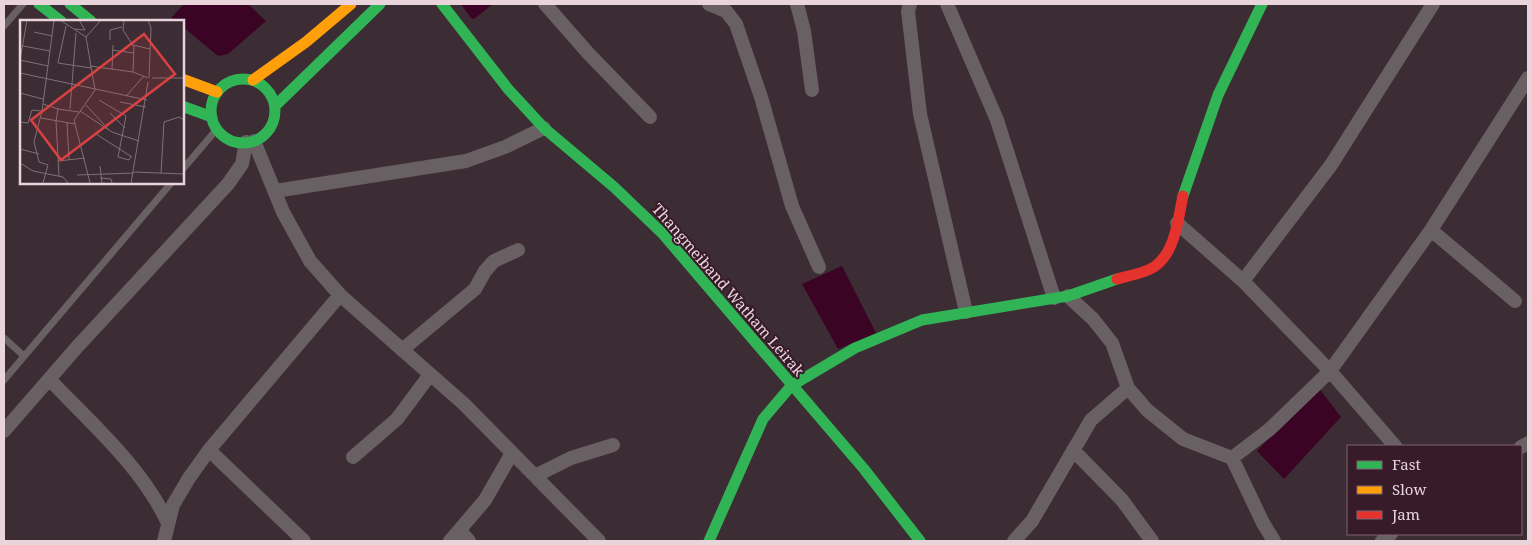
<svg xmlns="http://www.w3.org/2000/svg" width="1532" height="545" font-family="'Noto Serif',serif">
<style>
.water{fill:#3b0424}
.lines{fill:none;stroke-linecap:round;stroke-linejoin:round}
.lane{stroke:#686063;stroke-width:7}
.street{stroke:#686063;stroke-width:14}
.fast{stroke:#30b455;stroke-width:11}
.slow{stroke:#ff9f0a;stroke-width:11}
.jam{stroke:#e5322d;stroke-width:11}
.labels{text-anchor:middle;stroke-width:4;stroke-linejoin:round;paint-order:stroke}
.street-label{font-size:15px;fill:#e9d4dc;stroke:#381b28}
.inset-road{fill:none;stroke:#816f77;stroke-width:1}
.view{fill:#d94243;fill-opacity:0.15;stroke:#d94243;stroke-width:2.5}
.inset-edge{fill:none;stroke:#e9d4dc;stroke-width:2.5}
</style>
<rect width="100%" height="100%" fill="#3c2c33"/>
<path class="water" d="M 184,4 L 248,4 L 266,21 L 228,54 L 218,56 L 183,27 L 182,21 L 175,21 L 171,18 Z
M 461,4 L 493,4 L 474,19 L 471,18 Z
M 842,266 L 876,333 L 838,349 L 802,284 Z
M 1318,387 L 1341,417 L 1284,479 L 1257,451 Z"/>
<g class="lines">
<path class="lane" d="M 4,26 L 23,4
M 182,170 L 217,129
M 4,338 L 24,356
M 4,380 L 172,182"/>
<path class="street" d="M 545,4 L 588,53 L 650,117
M 709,4 L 726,11 L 736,24 L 761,97 L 792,206 L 819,267
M 797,4 L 804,31 L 812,90
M 910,4 L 908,11 L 920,114 L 966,312
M 947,4 L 997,120 L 1054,298
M 254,141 L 283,212 L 310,261 L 340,295 L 464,404 L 599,541
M 275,191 L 466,161 L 505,147 L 544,128
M 1177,223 L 1243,281 L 1330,371 L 1395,446
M 1431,230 L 1515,301
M 1243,281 L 1331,165 L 1433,4
M 1068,296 L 1093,319 L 1112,343 L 1128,388 L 1147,410 L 1183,439 L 1232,458 L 1270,429 L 1330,371 L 1431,230 L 1528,78
M 402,350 L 475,289 L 485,271 L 494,261 L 518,250
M 49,379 C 91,423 142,467 168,523
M 4,431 L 77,347 L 228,184 L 242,164 L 246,142
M 1521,447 L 1528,443
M 209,450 L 304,541
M 1073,450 L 1122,500 L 1152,541
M 353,457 L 397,419 L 429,376
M 1232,458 L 1263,523 L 1274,541
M 535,476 L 571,458 L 613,445
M 460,531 L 469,541
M 164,541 L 173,505 L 189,478 L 209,450 L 340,295
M 450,541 L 485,500 L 512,453
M 1014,541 L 1032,521 L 1091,420 L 1128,388
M 1382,541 L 1391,534"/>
<path class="fast" d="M 39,4 L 61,21
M 70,4 L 91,21
M 442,4 L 508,89 L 544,128 L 614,187 L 662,233 L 864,469 L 920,541
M211 111a32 32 0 1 1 64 0a32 32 0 1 1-64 0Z
M 182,106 L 212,117
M 275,106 L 380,4
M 1183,196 L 1218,95 L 1262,4
M 709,541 L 763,419 L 791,386 L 855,348 L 922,320 L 1068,296 L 1117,279"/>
<path class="slow" d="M 182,79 L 217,92
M 253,80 L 306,42 L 351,4"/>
<path class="jam" d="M 1117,279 C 1128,276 1145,273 1154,267 C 1176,252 1178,218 1183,196"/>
</g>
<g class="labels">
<g class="street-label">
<text transform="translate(728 290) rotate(49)" y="5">Thangmeiband Watham Leirak</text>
</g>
</g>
<g transform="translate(20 20)">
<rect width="164" height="164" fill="#3c2c33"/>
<path class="inset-road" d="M 40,0 L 66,17M 104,0 L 103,10 L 114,27 L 113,52M 128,0 L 131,8 L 129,58M 46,6 L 38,43 L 71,48M 54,9 L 65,10 L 59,0M 14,12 L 32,16M 90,20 L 90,10 L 102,7M 113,25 L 130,29M 3,26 L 30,31M 92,30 L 114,33M 0,40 L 7,0M 0,40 L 28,46M 70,46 L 113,52 L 128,58M 92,50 L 93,25M 0,53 L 127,80M 132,58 L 164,58M 0,73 L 23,79M 107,75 L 124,56M 79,80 L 106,96 L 98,137 L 109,140 L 111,136M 100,82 L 126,87M 23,84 L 38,89M 66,85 L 88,109M 50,89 L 56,13M 60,91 L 92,112 L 119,121M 90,93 L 105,108M 21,98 L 55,104M 0,102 L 8,103 L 12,90 L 22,91M 47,103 L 49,140M 76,114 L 112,137M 0,129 L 19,134M 38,141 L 65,138M 0,143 L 13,151 L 43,157 L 48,163M 80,146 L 82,163M 114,152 L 164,154M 141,153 L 144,102 L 159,97 L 164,100M 57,155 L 114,153M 39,156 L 36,101 L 38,89 L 59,92M 80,158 L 91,159 L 92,163M 23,163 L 28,145 L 19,142 L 14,122 L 22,91 L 34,0M 70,163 L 54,100 L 75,70 L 66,17 L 81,0M 111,163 L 128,62"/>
<path class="view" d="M 124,14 L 155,54 L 41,140 L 11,100 Z"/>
<rect width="164" height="164" class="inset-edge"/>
</g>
<rect width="1532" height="545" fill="none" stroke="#e9d4dc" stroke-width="10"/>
<rect x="1347" y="445" width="175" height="90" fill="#381b28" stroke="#7f6570"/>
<rect x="1357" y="461" width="25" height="8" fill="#30b455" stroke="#7f6570"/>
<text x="1392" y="470" font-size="15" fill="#e9d4dc">Fast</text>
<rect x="1357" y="486" width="25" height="8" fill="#ff9f0a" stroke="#7f6570"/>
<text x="1392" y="495" font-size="15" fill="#e9d4dc">Slow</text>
<rect x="1357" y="511" width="25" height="8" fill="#e5322d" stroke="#7f6570"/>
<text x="1392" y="520" font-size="15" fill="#e9d4dc">Jam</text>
</svg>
